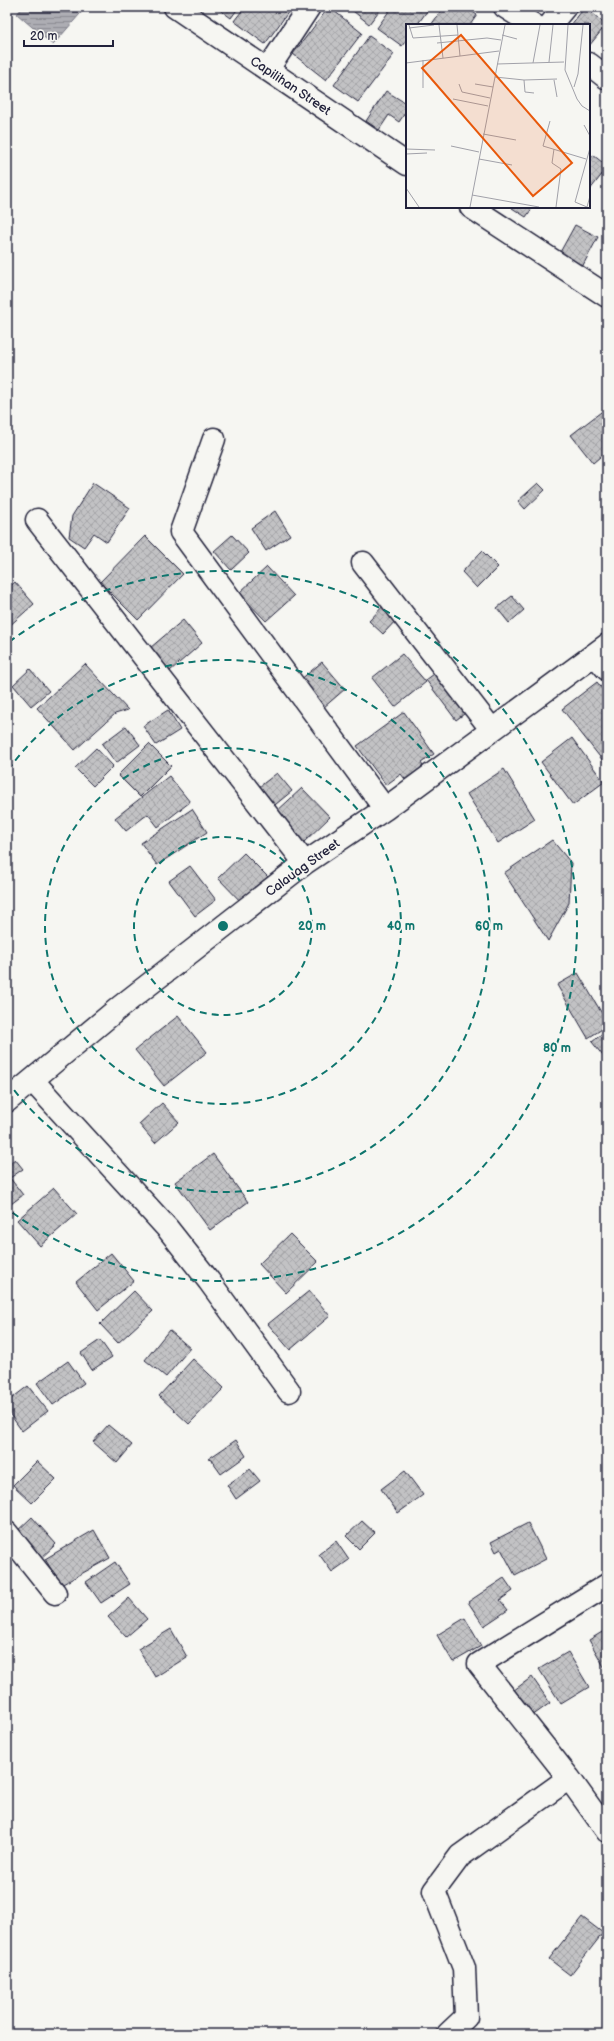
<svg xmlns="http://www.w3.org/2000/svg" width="614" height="2041" font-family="'Balsamiq Sans',sans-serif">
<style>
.water{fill:url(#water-rules);stroke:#757583}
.building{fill:url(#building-cross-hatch);stroke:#22223b}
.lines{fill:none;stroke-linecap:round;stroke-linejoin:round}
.minor-casing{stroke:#22223b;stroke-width:25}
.minor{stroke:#f6f6f2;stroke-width:22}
.ring{fill:none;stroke:#0f766e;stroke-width:2;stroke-dasharray:7 5}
.labels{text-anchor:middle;stroke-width:3.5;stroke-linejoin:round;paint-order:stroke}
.street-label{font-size:13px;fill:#22223b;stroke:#f6f6f2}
.inset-road{fill:none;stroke:#a1a1a9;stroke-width:1}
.view{fill:#e8590c;fill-opacity:0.15;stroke:#e8590c;stroke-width:2}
.inset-edge{fill:none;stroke:#22223b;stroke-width:2}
.centre{fill:#0f766e;stroke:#f6f6f2;stroke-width:2}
.ring-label{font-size:12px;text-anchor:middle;font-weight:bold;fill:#0f766e;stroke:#f6f6f2;stroke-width:3.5;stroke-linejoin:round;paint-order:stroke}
</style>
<defs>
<pattern id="water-rules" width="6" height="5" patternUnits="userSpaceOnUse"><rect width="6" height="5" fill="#adadb3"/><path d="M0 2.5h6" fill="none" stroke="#8c8c93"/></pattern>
<pattern id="building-cross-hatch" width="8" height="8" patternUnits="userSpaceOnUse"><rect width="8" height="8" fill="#c2c2c4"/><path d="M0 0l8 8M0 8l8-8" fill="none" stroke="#a6a6a9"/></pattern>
</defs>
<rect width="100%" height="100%" fill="#f6f6f2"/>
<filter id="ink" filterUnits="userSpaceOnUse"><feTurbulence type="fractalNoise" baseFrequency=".025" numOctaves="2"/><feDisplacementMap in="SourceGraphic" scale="8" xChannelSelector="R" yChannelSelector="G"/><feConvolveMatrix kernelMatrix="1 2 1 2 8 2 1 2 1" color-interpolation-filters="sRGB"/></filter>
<g filter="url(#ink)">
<path class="water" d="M 23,7 L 86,7 L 53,45 L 17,14 Z"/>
<path class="building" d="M 216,7 L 239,7 L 231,18 Z
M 245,7 L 292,7 L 265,44 L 234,21 Z
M 329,7 L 362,33 L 326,80 L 293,54 Z
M 348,7 L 382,7 L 369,24 Z
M 392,7 L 430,7 L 417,25 L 407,25 L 407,39 L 402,46 L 377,28 Z
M 444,7 L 466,7 L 477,15 L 470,25 L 431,25 Z
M 585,7 L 606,25 L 589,46 L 589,25 L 571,25 Z
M 369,36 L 394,54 L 358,102 L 334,85 Z
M 386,91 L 407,104 L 407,110 L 399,122 L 389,115 L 379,130 L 366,121 Z
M 593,155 L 607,166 L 607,168 L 589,191 L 589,161 Z
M 513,207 L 533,207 L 526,217 L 512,208 Z
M 575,225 L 598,237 L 581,269 L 558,256 Z
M 605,409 L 607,412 L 607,451 L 593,463 L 571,435 Z
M 93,483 L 130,508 L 107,542 L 94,533 L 84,547 L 69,537 L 72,516 Z
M 538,483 L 545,490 L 525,509 L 518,501 Z
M 275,511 L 290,535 L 266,551 L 251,528 Z
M 232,535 L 249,553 L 231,570 L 214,551 Z
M 145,536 L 183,574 L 138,620 L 100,582 Z
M 482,551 L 498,567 L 477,588 L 462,572 Z
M 267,567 L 294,596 L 266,621 L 239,593 Z
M 15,582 L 34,604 L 7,628 L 7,589 Z
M 512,596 L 524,610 L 509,623 L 497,608 Z
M 385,604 L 399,617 L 383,634 L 369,621 Z
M 183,620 L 202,643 L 170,671 L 150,648 Z
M 402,654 L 426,682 L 395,707 L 372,678 Z
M 322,662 L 345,689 L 323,708 L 300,680 Z
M 85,664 L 128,710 L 115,714 L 75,750 L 37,708 Z
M 442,668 L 472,708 L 456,720 L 426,680 Z
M 30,669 L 49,691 L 31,706 L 13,685 Z
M 597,682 L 607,695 L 607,766 L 562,709 Z
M 168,710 L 180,730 L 156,745 L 143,726 Z
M 404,712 L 434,754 L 421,763 L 426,771 L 408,783 L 401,774 L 386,785 L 357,746 Z
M 126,726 L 140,745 L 116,763 L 102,744 Z
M 572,738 L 604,782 L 573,805 L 541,762 Z
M 149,744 L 171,766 L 140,797 L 118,775 Z
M 96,748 L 113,766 L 93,786 L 75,768 Z
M 504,769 L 535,819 L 498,843 L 467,794 Z
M 277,773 L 292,791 L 270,809 L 255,790 Z
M 169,776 L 190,802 L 158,827 L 148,814 L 126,831 L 115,818 Z
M 302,788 L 330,817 L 303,843 L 275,813 Z
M 192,809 L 207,832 L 157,865 L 141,843 Z
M 552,840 L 571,863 L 569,903 L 548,941 L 504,873 Z
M 244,853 L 271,880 L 245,906 L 218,878 Z
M 190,866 L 216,900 L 195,916 L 169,881 Z
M 578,973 L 607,1022 L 607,1026 L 588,1038 L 557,985 Z
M 178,1016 L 207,1052 L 164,1086 L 135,1050 Z
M 607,1030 L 607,1061 L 592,1042 Z
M 162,1103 L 179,1122 L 155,1143 L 139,1124 Z
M 213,1154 L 248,1202 L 210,1230 L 175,1182 Z
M 15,1159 L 23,1169 L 10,1178 L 23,1195 L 7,1207 L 7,1165 Z
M 54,1188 L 77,1214 L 40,1246 L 17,1220 Z
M 290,1234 L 318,1262 L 286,1293 L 259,1264 Z
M 111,1253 L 134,1281 L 98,1310 L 76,1282 Z
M 134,1291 L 153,1311 L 118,1343 L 100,1324 Z
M 309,1291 L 330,1316 L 290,1350 L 268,1324 Z
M 169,1330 L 190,1348 L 166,1377 L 145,1360 Z
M 100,1340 L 112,1357 L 92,1370 L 81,1353 Z
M 193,1359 L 224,1388 L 189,1424 L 159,1396 Z
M 68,1361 L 84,1383 L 53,1405 L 37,1383 Z
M 28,1386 L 48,1411 L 22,1431 L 7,1410 L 7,1402 Z
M 108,1425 L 132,1445 L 117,1463 L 93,1442 Z
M 236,1440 L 246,1456 L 221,1474 L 211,1460 L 208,1459 Z
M 37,1461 L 56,1479 L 32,1503 L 13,1485 Z
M 250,1469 L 260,1481 L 236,1499 L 227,1485 Z
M 405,1471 L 423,1495 L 398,1513 L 381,1489 Z
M 32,1517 L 56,1544 L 38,1561 L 14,1534 Z
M 362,1521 L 375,1533 L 359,1549 L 346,1536 Z
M 528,1523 L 546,1559 L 515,1575 L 501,1549 L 496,1552 L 491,1542 Z
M 94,1530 L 110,1558 L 61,1585 L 45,1559 Z
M 336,1541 L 349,1560 L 332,1572 L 319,1554 Z
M 115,1562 L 130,1584 L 101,1603 L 86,1582 Z
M 504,1578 L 513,1591 L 500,1600 L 508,1610 L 484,1626 L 468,1602 Z
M 129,1598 L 147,1619 L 126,1637 L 108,1617 Z
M 465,1618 L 481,1646 L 453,1662 L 437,1635 Z
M 171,1629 L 187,1657 L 155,1677 L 138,1649 Z
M 607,1629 L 607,1672 L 589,1640 Z
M 568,1652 L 589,1687 L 561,1704 L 539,1669 Z
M 532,1677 L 550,1703 L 528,1719 L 510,1693 Z
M 582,1917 L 603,1933 L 570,1975 L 549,1959 Z"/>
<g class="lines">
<g class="minor-casing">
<path id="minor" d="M 175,7 L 407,164
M 505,7 L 534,25
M 550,25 L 565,7
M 589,64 L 607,78
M 268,69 L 309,7
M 471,207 L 607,296
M 214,439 L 181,532 L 385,809
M 37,520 L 305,863
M 363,563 L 492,730
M 595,655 L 607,669
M 33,1081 L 168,1229 L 209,1281 L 289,1391
M 7,1101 L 120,1007 L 305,863 L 385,809 L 607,645
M 7,1533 L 55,1593
M 607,1585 L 479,1664 L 569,1778 L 607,1831
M 448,2034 L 466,2017 L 464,1968 L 434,1891 L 460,1856 L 569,1778"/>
</g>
<use href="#minor" class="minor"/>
</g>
</g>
<g class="ring">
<circle cx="223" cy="926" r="89"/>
<circle cx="223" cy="926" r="178"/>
<path d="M8 770A266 266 0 1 1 8 1082"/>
<path d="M9 642A355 355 0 1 1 9 1210"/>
</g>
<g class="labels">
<g class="street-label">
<text transform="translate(291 85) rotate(34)" y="5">Capilihan Street</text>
<text transform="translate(302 867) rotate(-36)" y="5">Calauag Street</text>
</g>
</g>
<g transform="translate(406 24)">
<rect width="184" height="184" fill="#f6f6f2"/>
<path class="inset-road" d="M 3,1 L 7,14 L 52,11M 33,1 L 37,34M 51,1 L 54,32M 162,1 L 159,46 L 171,75 L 176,82 L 184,87M 3,4 L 28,1M 96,11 L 111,15M 31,19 L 81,14 L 95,16M 17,36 L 17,64M 143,38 L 147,1M 0,39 L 93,27M 127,39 L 134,1M 91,40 L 158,38M 89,53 L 118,56 L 151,55M 118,56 L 119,68 L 128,69M 148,56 L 151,73M 53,60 L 56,68 L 84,74M 69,60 L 87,63M 168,63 L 172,50 L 177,1M 47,75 L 82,82M 144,97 L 137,122 L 180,135M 178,101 L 184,112M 77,110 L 110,116M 45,122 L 73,128M 184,124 L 169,178 L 181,183 L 184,172M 0,125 L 29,126M 148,125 L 146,139 L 155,145 L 150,183M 0,130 L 21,129M 73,135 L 106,141M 0,164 L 13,183M 66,171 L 133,183M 64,183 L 99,1"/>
<path class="view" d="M 55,11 L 166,139 L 127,172 L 16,44 Z"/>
<rect width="184" height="184" class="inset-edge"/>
</g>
<circle cx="223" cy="926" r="6" class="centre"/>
<g class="ring-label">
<text x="312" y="930">20 m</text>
<text x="401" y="930">40 m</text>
<text x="489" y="930">60 m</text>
<text x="557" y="1052">80 m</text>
</g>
<rect width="614" height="2041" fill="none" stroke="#f6f6f2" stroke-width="24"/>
<rect x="12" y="12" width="590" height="2017" fill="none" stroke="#22223b" stroke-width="1.5" filter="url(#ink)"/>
<path d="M24 40v6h89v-6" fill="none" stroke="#22223b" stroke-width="2"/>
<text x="30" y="40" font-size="12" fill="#22223b" stroke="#f6f6f2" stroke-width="3" paint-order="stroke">20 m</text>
</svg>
